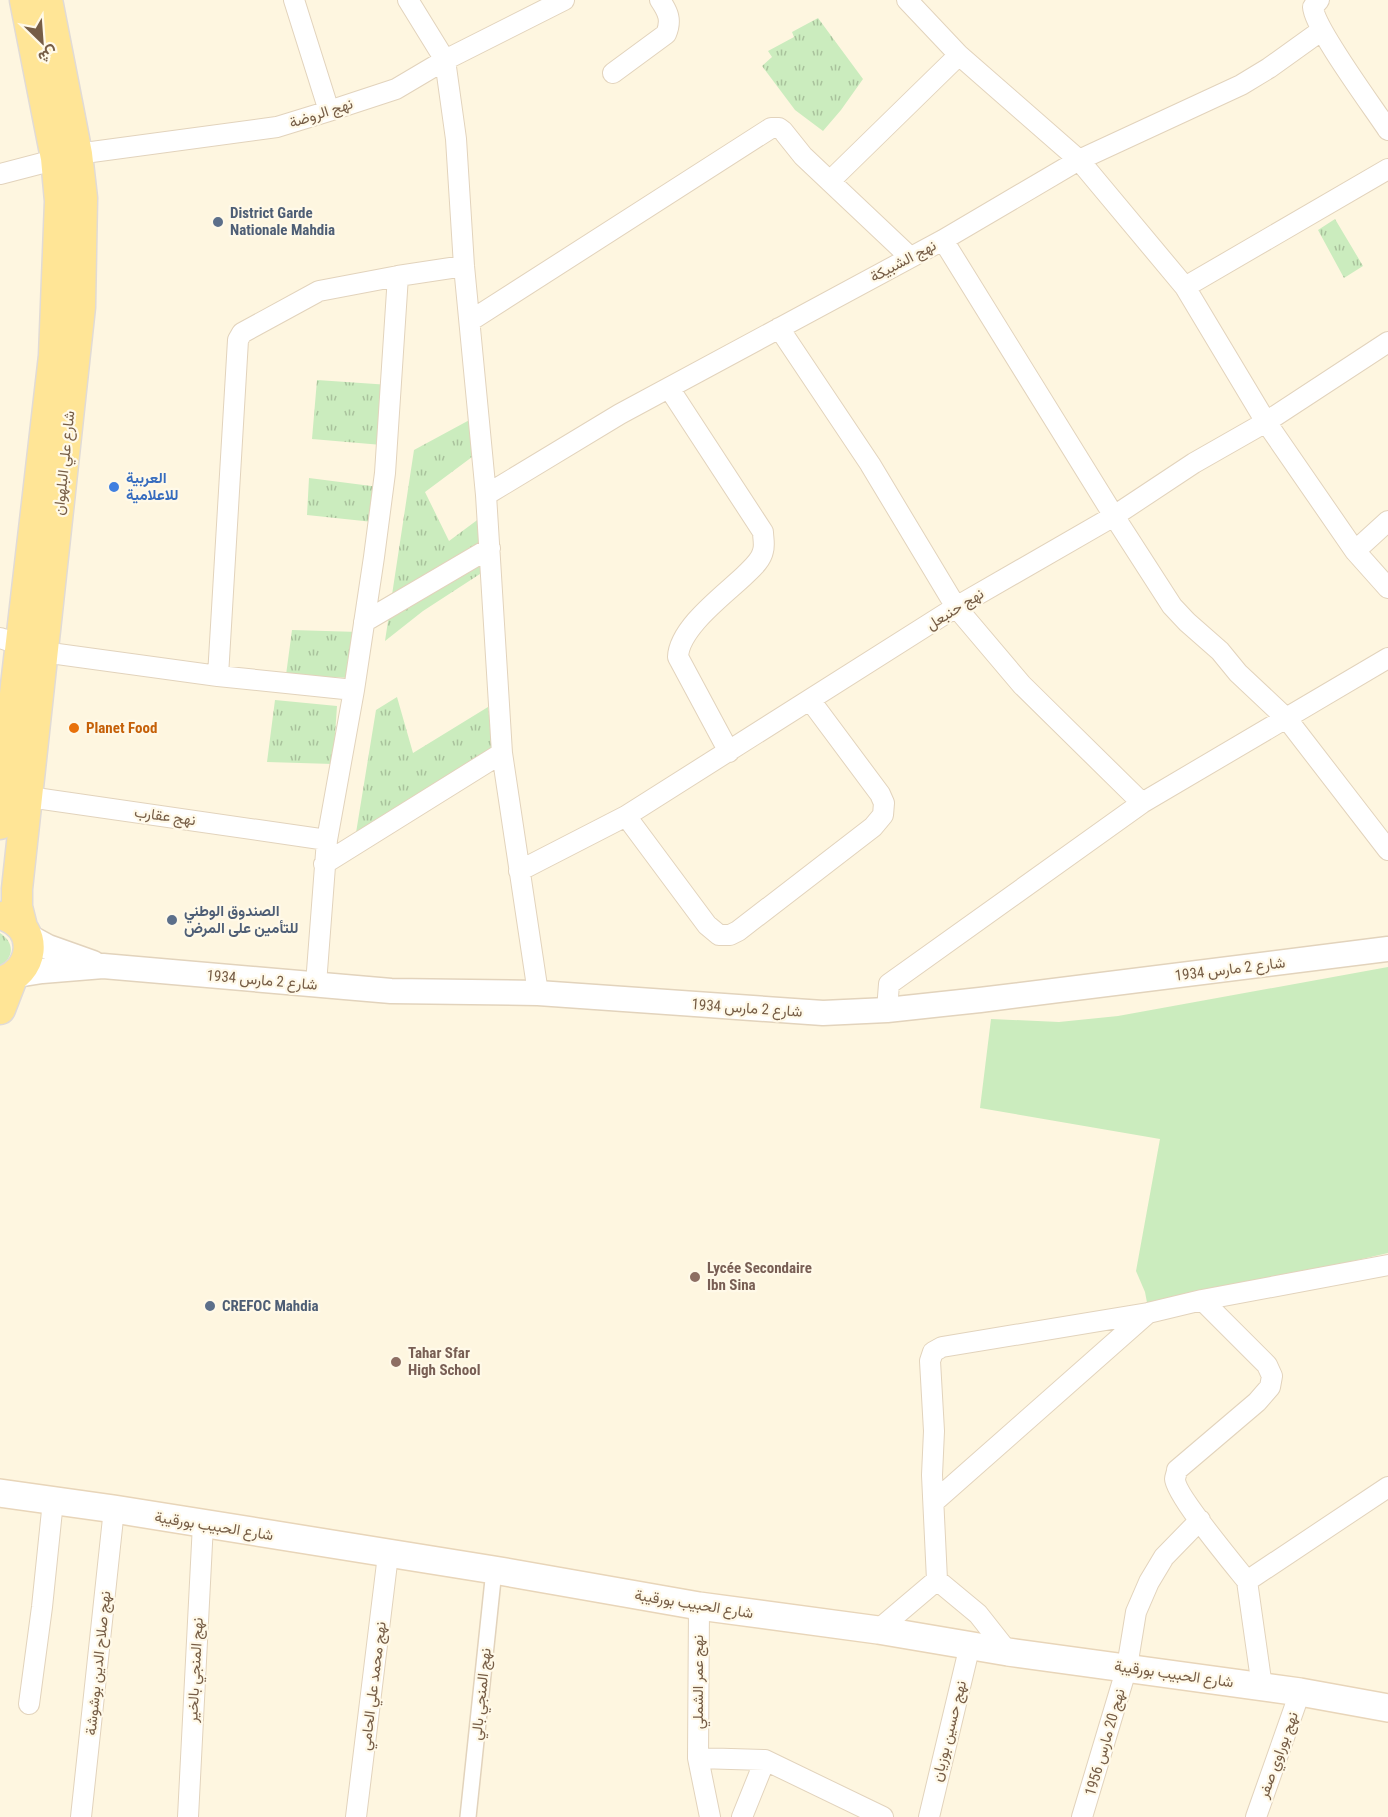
<svg xmlns="http://www.w3.org/2000/svg" width="1388" height="1817" font-family="'Roboto Condensed',Vazirmatn,sans-serif">
<style>
.grass{fill:url(#grass-tufts)}
.garden{fill:#cbecbe}
.lines{fill:none;stroke-linecap:round;stroke-linejoin:round}
.pedestrian-casing{stroke:#e2d3bc;stroke-width:18}
.minor-casing{stroke:#e2d3bc;stroke-width:22}
.tertiary-casing{stroke:#e2d3bc;stroke-width:27}
.secondary-casing{stroke:#e8d5b9;stroke-width:30}
.primary-casing{stroke:#e1dbd6;stroke-width:33}
.pedestrian{stroke:#fff;stroke-width:15}
.minor{stroke:#fff;stroke-width:20}
.tertiary{stroke:#fff;stroke-width:24}
.secondary{stroke:#fff;stroke-width:27}
.primary{stroke:#ffe596;stroke-width:30}
.service-dot{fill:#5c6f8a;stroke:#fff9e8;stroke-width:2}
.shop-dot{fill:#3f7fe0;stroke:#fff9e8;stroke-width:2}
.food-dot{fill:#e8710a;stroke:#fff9e8;stroke-width:2}
.education-dot{fill:#8d6e63;stroke:#fff9e8;stroke-width:2}
.labels{text-anchor:middle;stroke-width:4.5;stroke-linejoin:round;paint-order:stroke}
.street-label{font-size:15px;fill:#765d46;stroke:#fff9e8}
.service-label{font-size:15px;font-weight:bold;fill:#4e5e75;stroke:#fff9e8;text-anchor:start}
.shop-label{font-size:15px;font-weight:bold;fill:#366cbe;stroke:#fff9e8;text-anchor:start}
.food-label{font-size:15px;font-weight:bold;fill:#c56008;stroke:#fff9e8;text-anchor:start}
.education-label{font-size:15px;font-weight:bold;fill:#785e54;stroke:#fff9e8;text-anchor:start}
</style>
<defs>
<pattern id="grass-tufts" width="24" height="20" patternUnits="userSpaceOnUse" patternTransform="scale(1.5)"><rect width="24" height="20" fill="#cbecbe"/><path d="M3 7l-1-3M5 7V3M7 7l1-3M15 17l-1-3M17 17v-4M19 17l1-3" fill="none" stroke="#a9c29c"/></pattern>
</defs>
<rect width="100%" height="100%" fill="#fef6e0"/>
<path class="grass" d="M 818,18 L 863,79 L 841,110 L 823,131 L 795,110 L 762,66 L 772,57 L 768,51 L 794,37 L 792,32 Z
M 1335,219 L 1363,266 L 1344,278 L 1318,230 Z
M 317,380 L 390,385 L 382,445 L 312,439 Z
M 475,417 L 472,457 L 425,492 L 449,541 L 484,515 L 483,572 L 423,611 L 385,641 L 414,450 Z
M 309,478 L 379,487 L 373,522 L 307,515 Z
M 292,630 L 359,632 L 352,678 L 286,675 Z
M 397,697 L 413,753 L 488,707 L 494,757 L 355,839 L 376,710 Z
M 275,700 L 337,706 L 333,764 L 267,762 Z
M 0,933 C 14,942 15,957 0,966 Z"/>
<path class="garden" d="M 1388,967 L 1388,1253 L 1148,1308 L 1145,1292 L 1136,1271 L 1160,1139 L 980,1108 L 991,1019 L 1059,1022 L 1118,1016 Z"/>
<g class="lines">
<g class="pedestrian-casing">
<path id="pedestrian" d="M 468,1817 L 494,1570"/>
</g>
<g class="minor-casing">
<path id="minor" d="M 294,0 L 329,111
M 408,0 L 445,60 L 456,139 L 464,266 L 486,495 L 502,753 L 538,993
M 907,0 L 959,55 L 1079,160 L 1185,287 L 1266,422 L 1355,551 L 1388,588
M 1319,0 L 1313,7 C 1314,28 1373,107 1388,130
M 613,73 L 666,34 C 672,20 668,12 660,0
M 0,174 L 77,154 L 277,127 L 329,111 L 396,89 L 445,60 L 564,0
M 830,181 L 959,55
M 943,240 L 1114,516 L 1172,606 L 1187,622 L 1220,651 L 1238,673 L 1287,719 L 1388,850
M 398,276 L 464,266
M 1185,287 L 1388,169
M 470,321 L 771,128 L 779,128 L 783,131 L 803,156 L 910,257
M 779,328 L 870,464 L 956,607 L 1022,685 L 1142,803
M 669,388 L 763,532 C 763,538 765,545 763,551 C 761,561 751,569 744,576 C 724,595 679,628 678,657 L 729,752
M 486,495 L 620,414 L 943,240 L 1079,160 L 1241,85 L 1269,68 L 1322,30
M 1355,551 L 1388,521
M 364,622 L 490,548
M 0,638 L 43,652 L 218,676 L 354,690
M 218,676 L 238,340 L 242,333 L 319,291 L 398,276 L 385,473 L 374,557 L 354,690 L 327,840 L 316,984
M 15,795 L 327,840
M 626,816 L 707,925 L 719,935 L 730,935 L 738,931 L 873,827 L 883,815 L 884,803 L 880,794 L 810,700
M 324,864 L 502,753
M 519,871 L 626,816 L 956,607 L 1114,516 L 1194,463 L 1266,422 L 1388,342
M 887,1010 L 889,984 L 1142,803 L 1388,658
M 1202,1300 L 1267,1365 L 1272,1376 L 1270,1387 L 1257,1402 L 1177,1470 C 1177,1473 1175,1477 1175,1479 C 1175,1494 1235,1566 1247,1581 L 1388,1487
M 934,1502 L 1148,1313
M 1247,1581 L 1262,1687
M 699,1606 L 698,1758 L 710,1817
M 878,1630 L 937,1580
M 1008,1652 L 978,1614 L 937,1580 L 932,1475 L 934,1431 L 930,1361 L 933,1352 L 942,1347 L 1148,1313 L 1202,1300 L 1388,1265
M 29,1704 L 42,1607 L 53,1501
M 698,1758 L 765,1760 L 883,1817
M 81,1817 L 114,1509
M 188,1817 L 203,1524
M 356,1817 L 388,1555
M 742,1817 L 765,1760
M 929,1817 L 970,1645
M 1082,1817 L 1127,1667 L 1136,1612 L 1149,1582 L 1164,1557 L 1200,1520
M 1256,1817 L 1300,1692"/>
</g>
<g class="tertiary-casing">
<path id="tertiary" d="M 26,935 L 48,947 L 93,963
M 17,975 L 42,971 L 103,966 L 391,991 L 538,993 L 823,1013 L 887,1010 L 980,1000 L 1388,949"/>
</g>
<g class="secondary-casing">
<path id="secondary" d="M 0,1493 L 114,1509 L 494,1570 L 699,1606 L 878,1630 L 1008,1652 L 1300,1692 L 1388,1708"/>
</g>
<g class="primary-casing">
<path id="primary" d="M 0,824 L 54,356 L 60,201 L 56,158 L 25,0
M 22,927 L 17,907 L 17,889 L 80,307 L 82,198 L 77,154 L 47,0
M 0,982 C 34,973 40,930 6,916
M 0,1009 L 12,978"/>
</g>
<use href="#pedestrian" class="pedestrian"/>
<use href="#minor" class="minor"/>
<use href="#tertiary" class="tertiary"/>
<use href="#secondary" class="secondary"/>
<use href="#primary" class="primary"/>
</g>
<g class="service-dot">
<circle cx="218" cy="222" r="6"/>
<circle cx="172" cy="920" r="6"/>
<circle cx="210" cy="1306" r="6"/>
</g>
<circle class="shop-dot" cx="114" cy="487" r="6"/>
<circle class="food-dot" cx="74" cy="728" r="6"/>
<g class="education-dot">
<circle cx="695" cy="1277" r="6"/>
<circle cx="396" cy="1362" r="6"/>
</g>
<g class="labels">
<g class="street-label">
<text transform="translate(321 113) rotate(-18)" y="5">نهج الروضة</text>
<text transform="translate(903 261) rotate(-28)" y="5">نهج الشبيكة</text>
<text transform="translate(64 463) rotate(-84)" y="5">شارع علي البلهوان</text>
<text transform="translate(955 609) rotate(-32)" y="5">نهج حنبعل</text>
<text transform="translate(165 816) rotate(8)" y="5">نهج عقارب</text>
<text transform="translate(1230 969) rotate(-7)" y="5">شارع 2 مارس 1934</text>
<text transform="translate(262 980) rotate(5)" y="5">شارع 2 مارس 1934</text>
<text transform="translate(747 1008) rotate(4)" y="5">شارع 2 مارس 1934</text>
<text transform="translate(214 1526) rotate(9)" y="5">شارع الحبيب بورقيبة</text>
<text transform="translate(694 1604) rotate(9)" y="5">شارع الحبيب بورقيبة</text>
<text transform="translate(98 1663) rotate(-84)" y="5">نهج صلاح الدين بوشوشة</text>
<text transform="translate(195 1670) rotate(-87)" y="5">نهج المنجي بالخير</text>
<text transform="translate(1174 1674) rotate(8)" y="5">شارع الحبيب بورقيبة</text>
<text transform="translate(698 1682) rotate(-90)" y="5">نهج عمر الشملي</text>
<text transform="translate(373 1686) rotate(-83)" y="5">نهج محمد علي الحامي</text>
<text transform="translate(481 1694) rotate(-84)" y="5">نهج المنجي بالي</text>
<text transform="translate(949 1731) rotate(-76)" y="5">نهج حسين بوزيان</text>
<text transform="translate(1105 1742) rotate(-74)" y="5">نهج 20 مارس 1956</text>
<text transform="translate(1278 1755) rotate(-70)" y="5">نهج بوراوي صفر</text>
</g>
<g class="service-label">
<text x="230" y="218">District Garde<tspan x="230" dy="17">Nationale Mahdia</tspan></text>
<text x="184" y="916">الصندوق الوطني<tspan x="184" dy="17">للتأمين على المرض</tspan></text>
<text x="222" y="1311">CREFOC Mahdia</text>
</g>
<g class="shop-label">
<text x="126" y="483">العربية<tspan x="126" dy="17">للاعلامية</tspan></text>
</g>
<g class="food-label">
<text x="86" y="733">Planet Food</text>
</g>
<g class="education-label">
<text x="707" y="1273">Lycée Secondaire<tspan x="707" dy="17">Ibn Sina</tspan></text>
<text x="408" y="1358">Tahar Sfar<tspan x="408" dy="17">High School</tspan></text>
</g>
</g>
<g transform="translate(42 42) rotate(155)" stroke="#fff9e8" stroke-width="4.5" paint-order="stroke">
<path d="M0-4.5L10 22L0 15L-10 22Z" fill="#765d46"/>
<text y="-9" font-size="16" font-weight="bold" text-anchor="middle" fill="#765d46">ش</text>
</g>
</svg>
